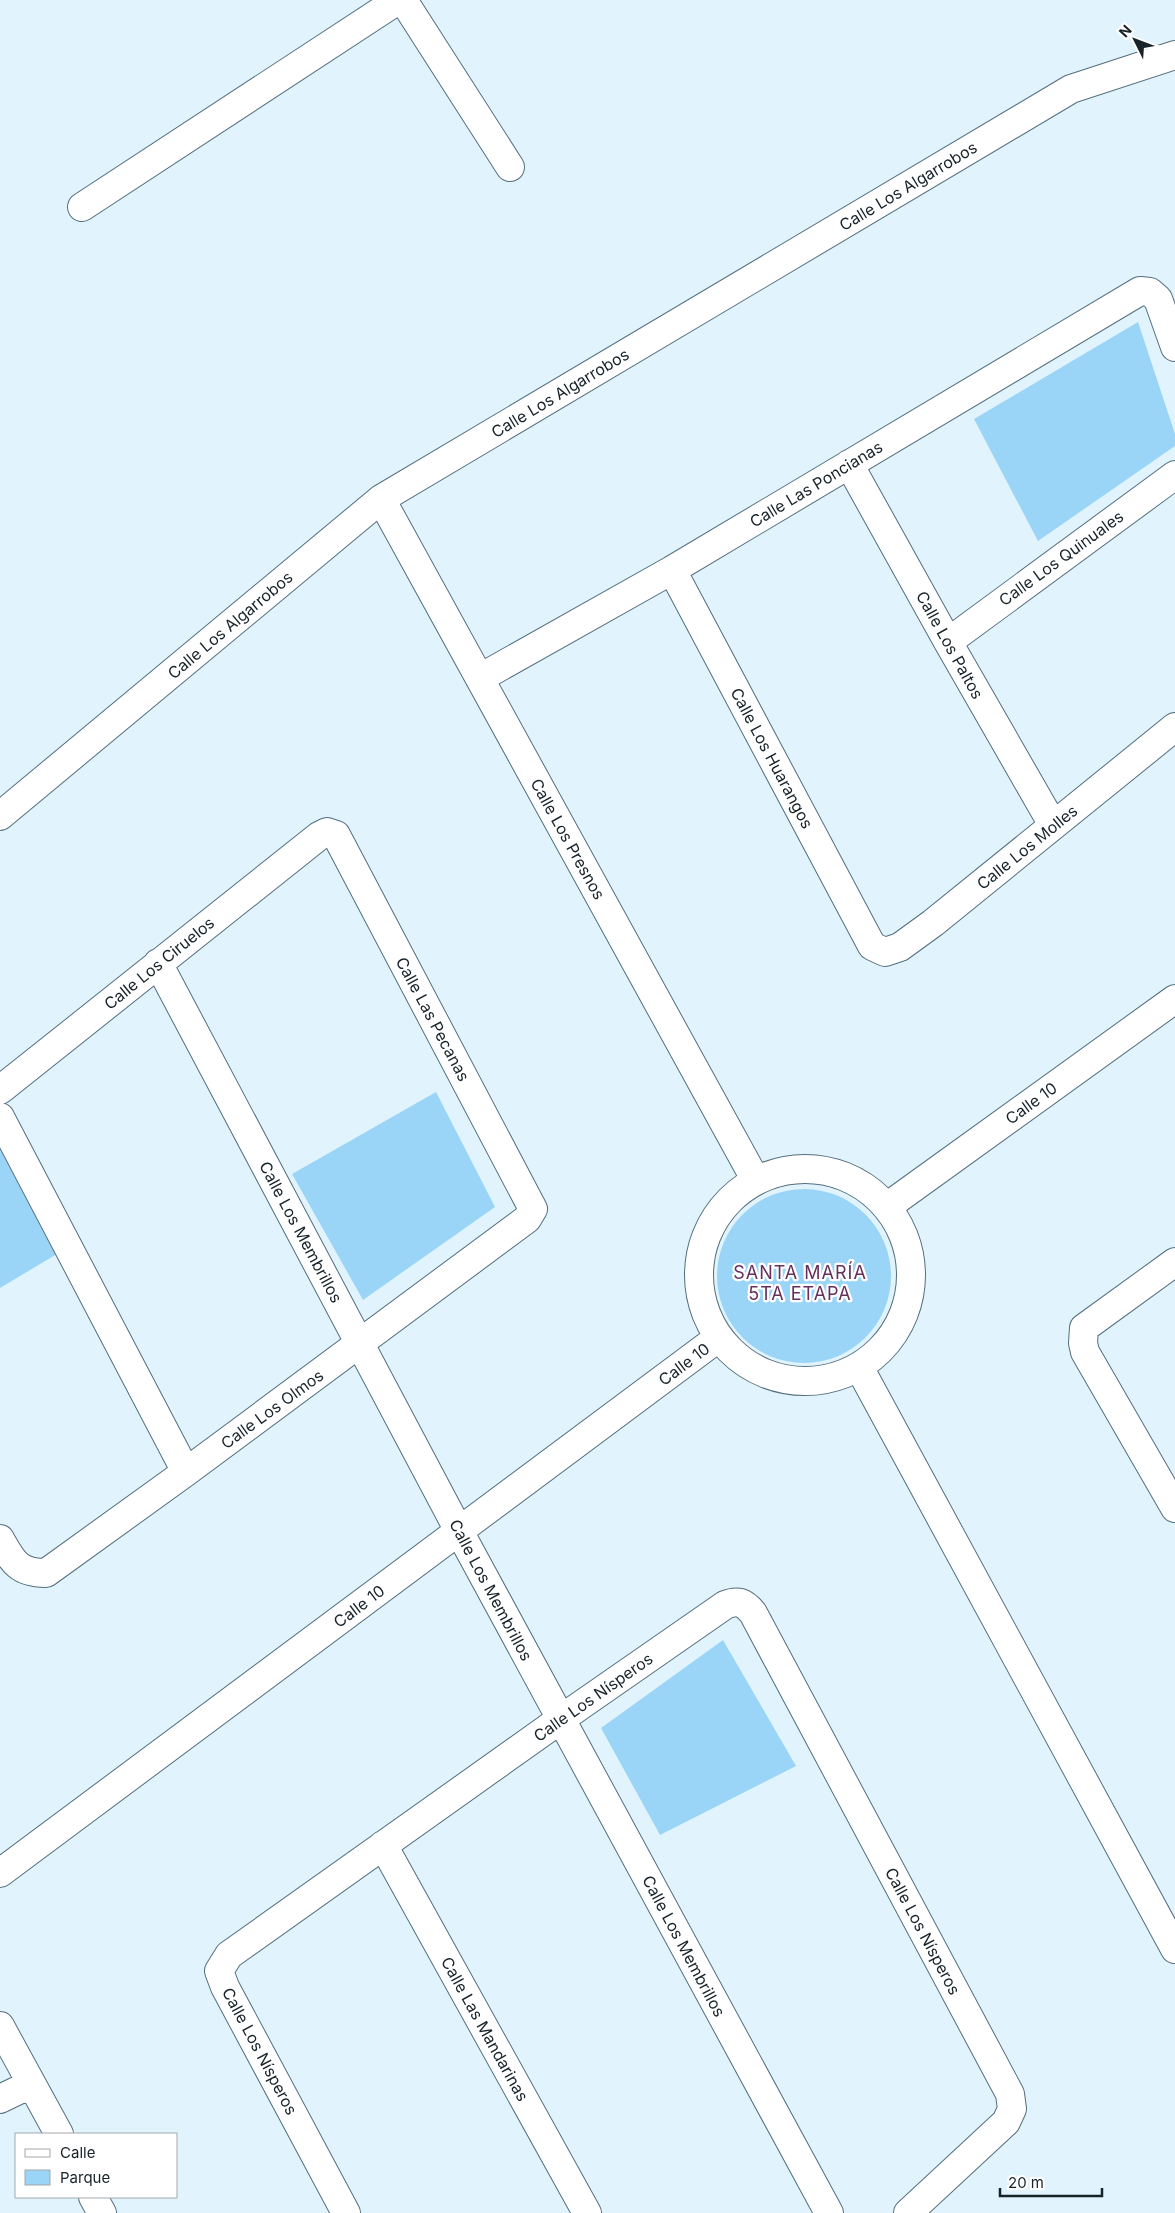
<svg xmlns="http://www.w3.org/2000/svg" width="1175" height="2213" font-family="Inter,sans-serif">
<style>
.green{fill:#9ad5f7}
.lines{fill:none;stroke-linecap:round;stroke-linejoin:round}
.minor-casing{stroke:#536e7e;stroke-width:30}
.minor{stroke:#fff;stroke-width:28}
.labels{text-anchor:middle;stroke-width:4.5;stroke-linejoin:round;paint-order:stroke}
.street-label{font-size:16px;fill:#182329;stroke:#fff}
.neighbourhood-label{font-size:18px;letter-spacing:1px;fill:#672f5b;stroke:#fff}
</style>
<rect width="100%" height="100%" fill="#e1f4fe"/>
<path class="green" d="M 1138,322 L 1175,434 L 1175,446 L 1038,541 L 974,419 Z
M 436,1092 L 495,1207 L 363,1300 L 292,1174 Z
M 0,1130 L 62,1251 L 0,1288 Z
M717 1276a87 87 0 1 1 174 0a87 87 0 1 1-174 0Z
M 723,1640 L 796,1766 L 660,1835 L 601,1728 Z"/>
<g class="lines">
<g class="minor-casing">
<path id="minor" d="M 403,0 L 510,167
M 82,207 L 398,0
M 849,464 L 948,642 L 1053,825
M 381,499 L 755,1179
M 672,570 L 872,946 L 885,952 L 900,947 L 933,923 L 1175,727
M 948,642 L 1175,475
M 480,678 L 672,570 L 1140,291 L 1150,292 L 1158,299 L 1175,347
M 0,816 L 381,499 L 1071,89 L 1175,55
M 158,963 L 459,1531 L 829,2213
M 0,1090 L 319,836 L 327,832 L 336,835 L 533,1209 L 527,1219 L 186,1472 L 46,1573 C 18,1573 13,1562 0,1539
M 0,1117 L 186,1472
M699 1275a106 106 0 1 1 212 0a106 106 0 1 1-212 0Z
M 888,1206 L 1175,999
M 1175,1262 L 1084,1328 L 1083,1343 L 1085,1352 L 1175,1508
M 859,1367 L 1175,1949
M 383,1845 L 587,2213
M 0,1873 L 718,1338
M 0,2026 L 59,2134
M 0,2099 L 31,2084
M 93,2197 L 102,2213
M 346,2213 L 225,1987 L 219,1971 L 229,1955 L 561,1719 L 725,1605 C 738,1600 744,1602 753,1613 L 1010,2094 L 1012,2109 L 1006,2122 L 908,2213"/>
</g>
<use href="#minor" class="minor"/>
</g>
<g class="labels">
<g class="street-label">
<text transform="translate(908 186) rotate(-31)" y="6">Calle Los Algarrobos</text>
<text transform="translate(560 393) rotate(-31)" y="6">Calle Los Algarrobos</text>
<text transform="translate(816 484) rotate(-31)" y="6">Calle Las Poncianas</text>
<text transform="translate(1061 558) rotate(-36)" y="6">Calle Los Quinuales</text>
<text transform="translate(230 625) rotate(-40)" y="6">Calle Los Algarrobos</text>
<text transform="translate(950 645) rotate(61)" y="6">Calle Los Paltos</text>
<text transform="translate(772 758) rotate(62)" y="6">Calle Los Huarangos</text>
<text transform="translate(568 839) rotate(61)" y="6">Calle Los Presnos</text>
<text transform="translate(1027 847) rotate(-39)" y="6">Calle Los Molles</text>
<text transform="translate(159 963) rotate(-39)" y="6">Calle Los Ciruelos</text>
<text transform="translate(433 1019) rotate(62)" y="6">Calle Las Pecanas</text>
<text transform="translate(1031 1103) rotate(-36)" y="6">Calle 10</text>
<text transform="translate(301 1232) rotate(62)" y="6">Calle Los Membrillos</text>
<text transform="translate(684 1364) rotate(-37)" y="6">Calle 10</text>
<text transform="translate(272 1409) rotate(-36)" y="6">Calle Los Olmos</text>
<text transform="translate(491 1590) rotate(62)" y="6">Calle Los Membrillos</text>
<text transform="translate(359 1606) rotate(-37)" y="6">Calle 10</text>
<text transform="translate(593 1697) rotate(-35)" y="6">Calle Los Nísperos</text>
<text transform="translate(923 1931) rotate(62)" y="6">Calle Los Nísperos</text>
<text transform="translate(684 1946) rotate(62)" y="6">Calle Los Membrillos</text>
<text transform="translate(485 2029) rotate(61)" y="6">Calle Las Mandarinas</text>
<text transform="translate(260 2051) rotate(62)" y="6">Calle Los Nísperos</text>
</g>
<g class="neighbourhood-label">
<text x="800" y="1279">SANTA MARÍA<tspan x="800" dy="21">5TA ETAPA</tspan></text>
</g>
</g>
<rect x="15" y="2133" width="162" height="65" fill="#ffffff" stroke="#a3a7a9"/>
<rect x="25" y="2149" width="25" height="8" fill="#ffffff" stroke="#a3a7a9"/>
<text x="60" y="2158" font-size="15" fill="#182329">Calle</text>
<rect x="25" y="2170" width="25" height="15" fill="#9ad5f7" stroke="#a3a7a9"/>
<text x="60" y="2183" font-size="15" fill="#182329">Parque</text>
<g transform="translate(1135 40) rotate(312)" stroke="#ffffff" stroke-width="4" paint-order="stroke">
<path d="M0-4L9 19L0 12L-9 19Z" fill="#182329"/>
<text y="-8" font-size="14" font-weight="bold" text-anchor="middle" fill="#182329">N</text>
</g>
<path d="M1000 2188v8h102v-8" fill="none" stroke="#182329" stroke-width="2.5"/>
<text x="1008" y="2188" font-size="15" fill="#182329" stroke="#ffffff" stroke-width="4" paint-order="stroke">20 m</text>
</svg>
